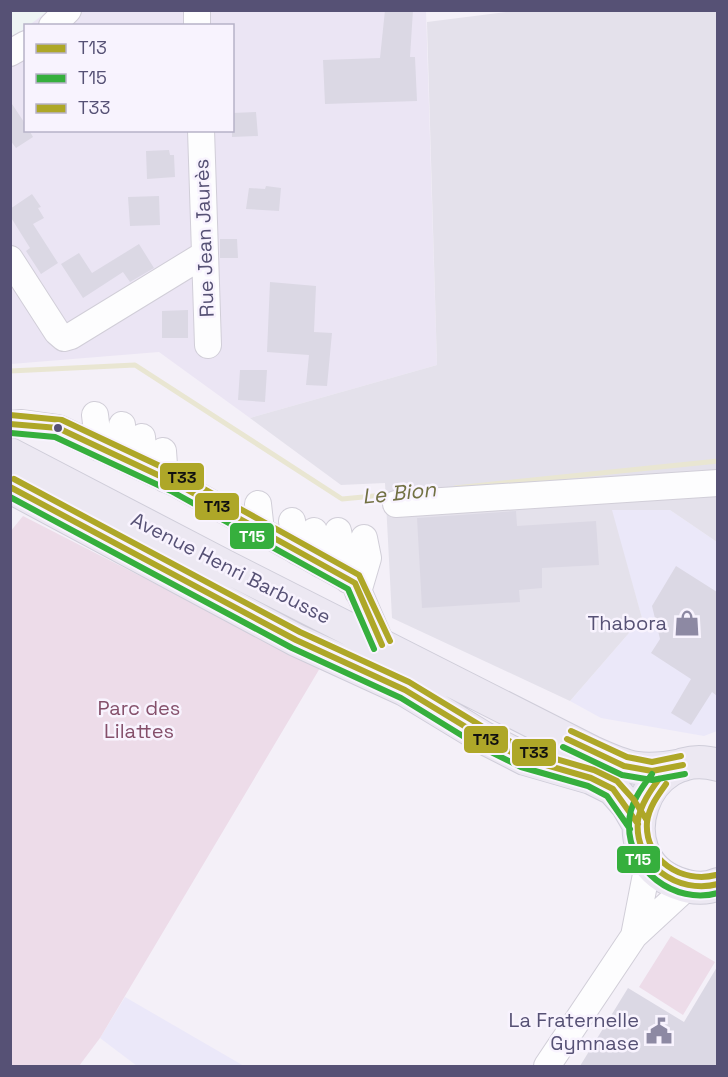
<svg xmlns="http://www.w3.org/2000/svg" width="728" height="1077" font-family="'Space Grotesk',sans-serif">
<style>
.residential{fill:#ebe5f4;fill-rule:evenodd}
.commercial{fill:#ebe8f9}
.industrial{fill:#e4e1eb}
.education{fill:#eef4f4}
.green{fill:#eddce9}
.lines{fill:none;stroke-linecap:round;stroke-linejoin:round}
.stream{stroke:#e9e6d2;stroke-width:5}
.building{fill:#dbd8e4}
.minor-casing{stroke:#d1ced8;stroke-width:28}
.major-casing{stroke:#cfcdd9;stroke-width:34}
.minor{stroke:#fdfdfe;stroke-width:26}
.major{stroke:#ece8f2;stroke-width:32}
.bus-1-casing{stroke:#f8f3fe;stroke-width:10}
.bus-2-casing{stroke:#f8f3fe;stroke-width:10}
.bus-3-casing{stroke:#f8f3fe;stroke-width:10}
.bus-1{stroke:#aea728;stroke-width:6}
.bus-2{stroke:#36af3d;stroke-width:6}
.bus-3{stroke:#aea728;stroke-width:6}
.bus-dot{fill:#565175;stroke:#f8f3fe;stroke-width:2}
.labels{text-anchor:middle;stroke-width:5;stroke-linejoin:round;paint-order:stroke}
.street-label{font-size:20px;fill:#565175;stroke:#f8f3fe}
.poi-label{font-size:20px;fill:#565175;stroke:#f8f3fe;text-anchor:end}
.park-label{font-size:20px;fill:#85506b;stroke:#f8f3fe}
.water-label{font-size:21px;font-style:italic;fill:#717042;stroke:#f8f3fe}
.line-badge{stroke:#f8f3fe;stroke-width:2}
.badge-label{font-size:16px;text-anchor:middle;font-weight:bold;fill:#fff}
.pale-badge-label{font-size:16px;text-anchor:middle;font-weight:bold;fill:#111}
</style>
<rect width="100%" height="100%" fill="#f4f0f8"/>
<path class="residential" d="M 11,11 L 426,11 L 437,365 L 250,418 L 159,352 L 11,364 ZM 26,26 L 232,26 L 232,130 L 26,130 Z"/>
<path class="commercial" d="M 611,510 L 670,510 L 717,542 L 717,731 L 704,736 L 601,718 L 570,701 L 642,618 Z
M 125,997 L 244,1066 L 137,1066 L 100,1038 Z"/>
<path class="industrial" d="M 521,10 L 717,11 L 717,542 L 670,510 L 612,510 L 642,618 L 570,701 L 392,618 L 385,483 L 341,485 L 250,418 L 437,365 L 427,22 Z"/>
<path class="education" d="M 11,11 L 48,11 L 11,39 Z"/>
<path class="green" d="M 23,516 L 320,668 L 100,1038 L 79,1066 L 11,1066 L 10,532 Z
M 671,936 L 715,962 L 683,1015 L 639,987 Z"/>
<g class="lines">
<path class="stream" d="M 10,371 L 135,365 L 342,499 L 395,494
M 455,488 L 718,461"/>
</g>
<path class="building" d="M 385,10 L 413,10 L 410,57 L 415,57 L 417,101 L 325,104 L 323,60 L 380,58 Z
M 10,101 L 26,125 L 26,130 L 29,130 L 33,137 L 16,148 L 10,140 Z
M 256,112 L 258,136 L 232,137 L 232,113 Z
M 169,150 L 170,155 L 174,155 L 175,177 L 147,179 L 146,151 Z
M 266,186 L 281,188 L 279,211 L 246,209 L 249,188 L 265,189 Z
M 32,194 L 41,207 L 38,208 L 44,218 L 33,224 L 58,263 L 41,274 L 26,251 L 30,248 L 10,216 L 10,209 Z
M 159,196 L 160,225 L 130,226 L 128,197 Z
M 220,239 L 237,239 L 238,258 L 220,258 Z
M 139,244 L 154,268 L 130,282 L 123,272 L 83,298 L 61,264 L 79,253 L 92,273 Z
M 270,282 L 316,286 L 314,332 L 332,333 L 327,386 L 306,385 L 309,355 L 267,352 Z
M 188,310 L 188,338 L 162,338 L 162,311 Z
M 240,370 L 267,370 L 265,402 L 238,400 Z
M 516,511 L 517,526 L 596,521 L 599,565 L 542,568 L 542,588 L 519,590 L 520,602 L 422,608 L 417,518 Z
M 676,566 L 717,592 L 717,696 L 712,692 L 691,725 L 671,713 L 691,679 L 651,653 L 660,639 L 652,606 Z
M 717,967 L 717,1066 L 580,1066 L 628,988 L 684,1022 Z"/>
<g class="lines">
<g class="minor-casing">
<path id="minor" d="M 197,10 L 197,26
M 52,26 L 68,10
M 10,53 L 26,44
M 201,130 L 208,345
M 10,259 L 57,332 L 64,338 L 71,336 L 205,254
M 95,415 L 99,448
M 10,424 L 22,423 L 58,428 L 175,483 L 355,583 L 382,645
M 122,425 L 126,460
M 142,437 L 145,469
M 163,451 L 165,479
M 258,504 L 261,531
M 396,504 L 718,483
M 292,521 L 298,552
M 314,531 L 320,564
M 338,531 L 348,580
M 358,592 L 368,558 L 364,538
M 634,936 L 649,859
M 547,1066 L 634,936 L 687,887"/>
</g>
<g class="major-casing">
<path id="major" d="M 10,454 L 225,566 L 592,752 C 629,769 642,773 683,765
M 10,487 L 296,640 L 405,690 L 484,738 L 525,759 L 591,778 L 613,789 L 627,805 L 638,824
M 718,765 C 644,743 605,856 677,883 C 690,888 705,890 718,884"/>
</g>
<use href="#minor" class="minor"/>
<use href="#major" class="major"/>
<g class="bus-1-casing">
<path id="bus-1" d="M 10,424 L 58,428 L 175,483 L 355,583 L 382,645
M 10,487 L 296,640 L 405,690 L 484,738 L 525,759 L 591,778 L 613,789 L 638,824
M 567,739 L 624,766 L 652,771 L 683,765
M 659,779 C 650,791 641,804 638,820 C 633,864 678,895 718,884"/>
</g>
<g class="bus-2-casing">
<path id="bus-2" d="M 11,433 L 55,437 L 171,491 L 348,589 L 374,649
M 10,497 L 292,648 L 401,698 L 479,746 L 521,767 L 588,786 L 607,796 L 630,829
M 563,747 L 622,775 L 652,780 L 685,774
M 652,774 C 641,788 629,805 629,824 C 628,870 674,905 718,893"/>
</g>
<g class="bus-3-casing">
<path id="bus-3" d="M 10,415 L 62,420 L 179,475 L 359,575 L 390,641
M 14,479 L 300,632 L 409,682 L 488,730 L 528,751 L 594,770 L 617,781 L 634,800 L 646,819
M 571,731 L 627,757 L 652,762 L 681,756
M 666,784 C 658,795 649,807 647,822 C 644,860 682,884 716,875"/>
</g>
<use href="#bus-1" class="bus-1"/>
<use href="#bus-2" class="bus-2"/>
<use href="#bus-3" class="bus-3"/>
</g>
<defs>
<g id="shop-bare" transform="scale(2.07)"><path d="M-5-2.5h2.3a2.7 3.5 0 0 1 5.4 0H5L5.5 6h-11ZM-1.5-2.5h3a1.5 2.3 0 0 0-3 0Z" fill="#8d89a3" stroke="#f8f3fe" stroke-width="2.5" paint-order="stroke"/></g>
<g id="civic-bare" transform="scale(2.07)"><path d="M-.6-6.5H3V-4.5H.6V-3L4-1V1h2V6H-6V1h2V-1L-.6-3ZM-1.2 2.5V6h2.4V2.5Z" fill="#8d89a3" stroke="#f8f3fe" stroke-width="2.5" paint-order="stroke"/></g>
</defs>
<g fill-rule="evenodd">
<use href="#shop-bare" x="687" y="623"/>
<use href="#civic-bare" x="659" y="1031"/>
</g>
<circle class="bus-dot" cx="58" cy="428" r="5"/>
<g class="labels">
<g class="street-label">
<text transform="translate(204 238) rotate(-92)" y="7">Rue Jean Jaurès</text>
<text transform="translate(231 568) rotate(27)" y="7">Avenue Henri Barbusse</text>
</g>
<g class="poi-label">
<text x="667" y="630">Thabora</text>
<text x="639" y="1027">La Fraternelle<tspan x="639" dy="23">Gymnase</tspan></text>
</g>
<g class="park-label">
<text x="139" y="715">Parc des<tspan x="139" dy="23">Lilattes</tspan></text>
</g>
<g class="water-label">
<text transform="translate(399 493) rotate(-6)" y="7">Le Bion</text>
</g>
</g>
<g class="line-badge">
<rect x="159" y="462" width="46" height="29" rx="6" fill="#aea728"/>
<rect x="194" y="492" width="46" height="29" rx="6" fill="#aea728"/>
<rect x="229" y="522" width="46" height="28" rx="6" fill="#36af3d"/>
<rect x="463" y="725" width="46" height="29" rx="6" fill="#aea728"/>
<rect x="511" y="738" width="46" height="29" rx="6" fill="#aea728"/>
<rect x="616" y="845" width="45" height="29" rx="6" fill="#36af3d"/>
</g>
<g class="badge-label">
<text x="252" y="542">T15</text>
<text x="638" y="865">T15</text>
</g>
<g class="pale-badge-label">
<text x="182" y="483">T33</text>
<text x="217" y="512">T13</text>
<text x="486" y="745">T13</text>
<text x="534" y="758">T33</text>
</g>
<rect width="728" height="1077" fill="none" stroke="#565175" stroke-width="24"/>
<rect x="24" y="24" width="210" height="108" fill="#f8f3fe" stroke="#b7b2c7" stroke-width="1.5"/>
<rect x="36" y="44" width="30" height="9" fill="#aea728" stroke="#b7b2c7" stroke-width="1.5"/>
<text x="78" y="54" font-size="18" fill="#565175">T13</text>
<rect x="36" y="74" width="30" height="9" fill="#36af3d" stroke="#b7b2c7" stroke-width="1.5"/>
<text x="78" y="84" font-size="18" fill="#565175">T15</text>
<rect x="36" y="104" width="30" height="9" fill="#aea728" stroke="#b7b2c7" stroke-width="1.5"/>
<text x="78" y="114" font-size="18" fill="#565175">T33</text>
</svg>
